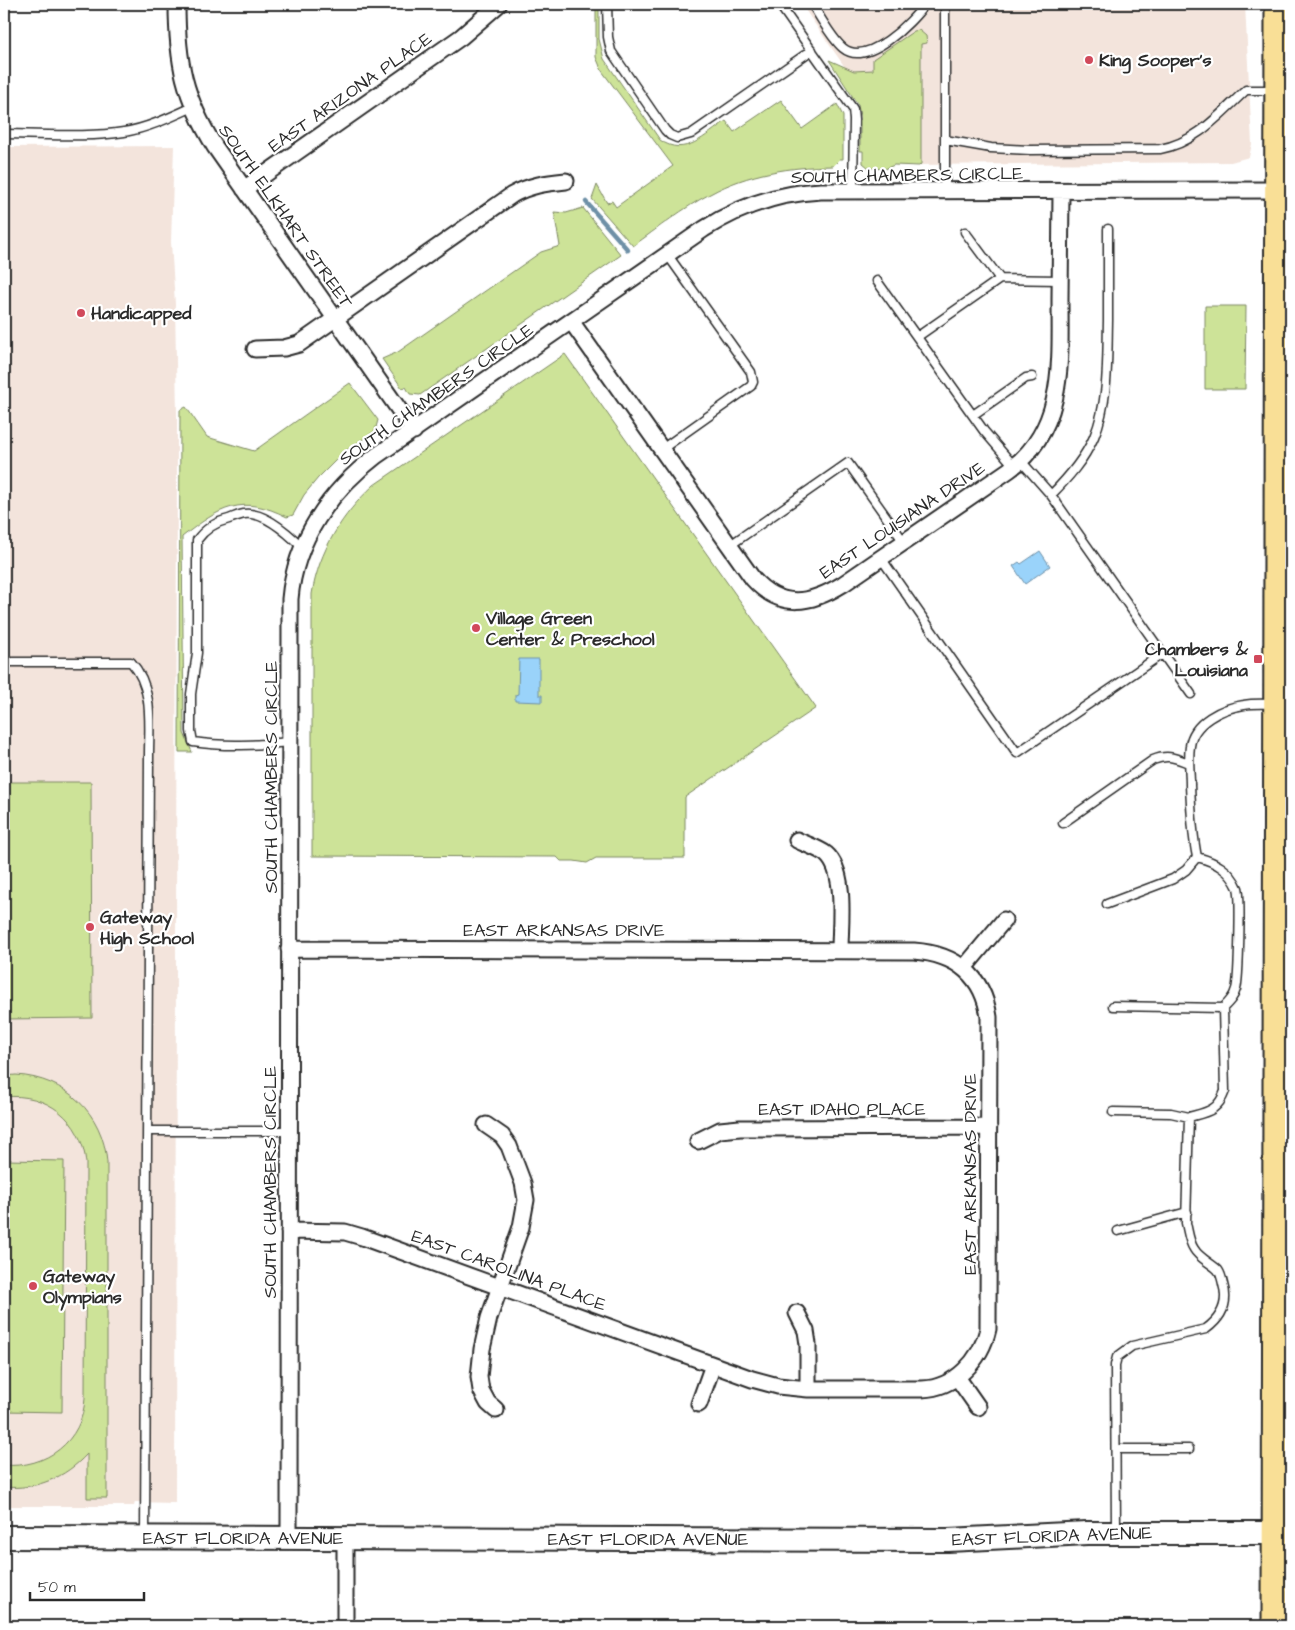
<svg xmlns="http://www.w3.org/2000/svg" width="1295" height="1630" font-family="'Architects Daughter',sans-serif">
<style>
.built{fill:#f3e4dc}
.green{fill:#cde398;stroke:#7c8762}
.water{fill:#9ad3fa;stroke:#6e90a7}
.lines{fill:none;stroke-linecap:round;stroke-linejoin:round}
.stream{stroke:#6e90a7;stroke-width:4.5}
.lane-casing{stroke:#2b2b2b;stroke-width:11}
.street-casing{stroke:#2b2b2b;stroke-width:19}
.secondary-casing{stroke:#2b2b2b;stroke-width:26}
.primary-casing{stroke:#2b2b2b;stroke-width:29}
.lane{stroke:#fff;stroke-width:8}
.street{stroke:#fff;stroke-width:15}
.secondary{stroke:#fff;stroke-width:22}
.primary{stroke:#f9df96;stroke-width:25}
.poi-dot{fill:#d1495b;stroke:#fff;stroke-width:2}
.labels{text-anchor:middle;stroke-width:4.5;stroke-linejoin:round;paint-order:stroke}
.poi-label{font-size:18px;font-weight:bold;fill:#2b2b2b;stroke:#fff;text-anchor:start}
.street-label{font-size:18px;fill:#2b2b2b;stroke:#fff}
</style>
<rect width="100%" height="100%" fill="#fff"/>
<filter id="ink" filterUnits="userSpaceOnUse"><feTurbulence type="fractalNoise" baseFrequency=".02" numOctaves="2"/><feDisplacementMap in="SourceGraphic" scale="10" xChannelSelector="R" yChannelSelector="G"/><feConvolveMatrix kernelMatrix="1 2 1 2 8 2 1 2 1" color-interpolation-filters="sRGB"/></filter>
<g filter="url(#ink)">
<path class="built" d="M 801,4 L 1245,4 L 1252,144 L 1249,157 L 1231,162 L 913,165 Z
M 174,146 L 171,242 L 175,304 L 177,416 L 175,1503 L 135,1502 L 134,1506 L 4,1506 L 4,147 Z"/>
<path class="green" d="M 596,4 L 599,4 L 599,39 L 604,59 L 660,140 C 685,158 705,135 726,121 L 734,132 L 781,100 L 802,129 L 837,104 L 843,116 L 843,159 L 840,159 L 833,166 C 790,167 748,173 710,194 C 683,208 658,228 633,246 L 592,199 L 597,185 L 607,203 L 612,201 L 616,207 L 673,166 L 602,71 L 596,57 Z
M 919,30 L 926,36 L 927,43 L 921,44 L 921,164 L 919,166 L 894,165 L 885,169 L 869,168 L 863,163 L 863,151 L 860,151 L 860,116 L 858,105 L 829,60 L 854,71 L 873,70 L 873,59 L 914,31 Z
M 583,208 L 621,255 L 420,395 L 410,394 L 406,387 L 402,388 L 382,359 L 398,352 L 541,252 L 560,246 L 554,212 L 566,213 Z
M 1205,306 L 1246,306 L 1245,389 L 1205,389 Z
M 565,354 L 816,708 L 685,797 L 685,858 L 596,858 L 587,863 L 574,861 L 561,861 L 557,857 L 312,856 L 312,594 C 319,551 342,514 374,485 Z
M 350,383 L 378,420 L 375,431 L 344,452 L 318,478 L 304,495 L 293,515 L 287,517 C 242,494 220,507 182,537 L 184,733 L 192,752 L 179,752 L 180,410 L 186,407 L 207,437 L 254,451 Z
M 4,782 L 91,782 L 92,1018 L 4,1019 Z
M 16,1075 C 66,1078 103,1113 107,1162 L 107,1498 L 87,1498 L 87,1454 C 65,1478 36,1490 4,1487 L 4,1465 C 46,1469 83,1441 85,1398 L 86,1163 C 82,1120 47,1092 4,1097 L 4,1076 Z
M 4,1160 L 64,1161 L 62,1412 L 4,1411 Z"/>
<path class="water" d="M 1040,551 L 1050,566 L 1025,584 L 1013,566 L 1019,562 L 1021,564 Z
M 519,659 L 539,659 L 539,695 L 542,695 L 542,702 L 515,701 L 515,695 L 518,694 Z"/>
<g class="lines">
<path class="stream" d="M 586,202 L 628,250"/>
<g class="lane-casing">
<path id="lane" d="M 607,4 L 608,37 L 611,51 L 665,130 L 670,135 L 677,138 L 691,134 L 812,50
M 779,4 L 853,109 L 854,120 L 853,191
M 812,4 C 820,17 832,39 843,48 C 867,68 912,22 925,4
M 4,134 C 42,134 87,138 124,132 C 148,128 171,117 193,107
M 945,140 L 991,148 L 1030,150 L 1160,149 C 1196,143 1220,114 1246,90 L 1275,90
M 945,192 L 945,4
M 965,232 L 1000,279
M 877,281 L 984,431 L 1014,466
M 917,337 L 1000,279 L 1060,280
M 973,415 L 1026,378 L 1032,377
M 662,449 L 751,386 L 753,382 L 751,372 L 667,254
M 1021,461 L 1051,495 L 1191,694
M 1051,495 C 1068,478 1084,460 1094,437 C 1109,401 1107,360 1108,321 C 1108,290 1108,260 1108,229
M 729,546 L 848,463 L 904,542
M 881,558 L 1017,753 L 1162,654
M 4,662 L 131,662 C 154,687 149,724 149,755 L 145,1536
M 290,742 C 257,745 225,747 193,742 L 191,731 L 191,694 L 197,653 L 197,540 C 205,529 216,522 229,519 C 234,517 239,515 244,514 C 264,511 290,535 303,548
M 1063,823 L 1153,760 C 1168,754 1175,758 1189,763
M 1197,857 C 1192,833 1191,809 1190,785 C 1190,772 1188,759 1190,746 C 1193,722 1222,708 1244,705 C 1254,703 1264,704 1274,704
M 1107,904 L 1173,879 L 1186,870 L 1197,857 C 1216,862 1230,870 1238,888 C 1241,896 1239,980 1236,989 C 1234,997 1229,1002 1223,1008 L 1225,1091 C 1218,1111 1207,1112 1189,1117 L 1186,1223 C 1188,1231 1189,1242 1194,1249 C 1199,1258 1211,1263 1218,1270 C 1221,1274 1222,1279 1223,1284 C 1229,1303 1221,1318 1206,1329 L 1132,1346 L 1117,1357 L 1115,1365 L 1116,1531
M 1113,1006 L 1223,1008
M 1113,1112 L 1171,1113 L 1189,1117
M 147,1131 L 289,1131
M 1118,1231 L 1187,1212
M 1116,1449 L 1189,1449"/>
</g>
<g class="street-casing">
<path id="street" d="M 177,4 C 177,62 184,97 215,147 L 414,431
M 244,189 L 461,37 L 499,4
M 571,321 L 753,579 C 781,610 811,604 843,584 L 1009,470 C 1066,429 1060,361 1060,299 C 1060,263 1061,227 1061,192
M 255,349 L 284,348 L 299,344 L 512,195 C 530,185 546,183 566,181
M 797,840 C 807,845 818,848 826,854 C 847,872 840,924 840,950
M 964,968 L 1004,920
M 486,1125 L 502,1136 L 509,1146 L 523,1183 L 526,1200 L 521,1227 L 489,1318 L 482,1349 L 479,1377 L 481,1390 L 488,1403 L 496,1410
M 698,1141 L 720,1130 L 740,1128 L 989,1127
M 289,1231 L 345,1232 L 362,1237 L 752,1379 L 778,1386 L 808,1389 L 922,1389 C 955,1388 981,1360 988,1329 L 989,1017 C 983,975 955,954 914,951 L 289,949
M 797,1313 L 806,1331 L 808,1344 L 808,1389
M 957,1377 L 978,1407
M 699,1404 L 713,1365
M 289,1537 L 290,599 C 295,540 330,491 376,456 L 704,229 C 740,206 778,193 821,191 L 1291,190
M 345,1538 L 345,1626"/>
</g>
<g class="secondary-casing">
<path id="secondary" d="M 4,1537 L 948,1540 L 1087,1533 L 1291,1533"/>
</g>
<g class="primary-casing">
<path id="primary" d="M 1275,1626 L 1278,4"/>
</g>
<use href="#lane" class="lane"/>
<use href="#street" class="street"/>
<use href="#secondary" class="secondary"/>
<use href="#primary" class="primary"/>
</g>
</g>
<g class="poi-dot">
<circle cx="1089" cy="60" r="5"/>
<circle cx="81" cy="313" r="5"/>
<circle cx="476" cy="628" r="5"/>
<rect x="1253" y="654" width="10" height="10" rx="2.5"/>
<circle cx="90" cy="927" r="5"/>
<circle cx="33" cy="1286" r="5"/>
</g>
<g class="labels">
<g class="poi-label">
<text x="1099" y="66">King Sooper's</text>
<text x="91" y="319">Handicapped</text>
<text x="486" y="624">Village Green<tspan x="486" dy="21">Center &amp; Preschool</tspan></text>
<text x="1248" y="655" text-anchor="end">Chambers &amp;<tspan x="1248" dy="21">Louisiana</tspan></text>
<text x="100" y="923">Gateway<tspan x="100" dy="21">High School</tspan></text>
<text x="43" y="1282">Gateway<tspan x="43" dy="21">Olympians</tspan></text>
</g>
<g class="street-label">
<text transform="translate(350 92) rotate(-35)" y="6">EAST ARIZONA PLACE</text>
<text transform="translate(907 175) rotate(-1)" y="6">SOUTH CHAMBERS CIRCLE</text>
<text transform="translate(286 216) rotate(55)" y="6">SOUTH ELKHART STREET</text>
<text transform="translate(436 394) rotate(-35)" y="6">SOUTH CHAMBERS CIRCLE</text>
<text transform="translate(902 520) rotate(-34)" y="6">EAST LOUISIANA DRIVE</text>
<text transform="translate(271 777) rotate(-90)" y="6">SOUTH CHAMBERS CIRCLE</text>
<text x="564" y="936">EAST ARKANSAS DRIVE</text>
<text x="842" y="1115">EAST IDAHO PLACE</text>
<text transform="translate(970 1174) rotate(-90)" y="6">EAST ARKANSAS DRIVE</text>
<text transform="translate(270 1182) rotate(-90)" y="6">SOUTH CHAMBERS CIRCLE</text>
<text transform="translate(509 1270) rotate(20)" y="6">EAST CAROLINA PLACE</text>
<text transform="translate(1052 1536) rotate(-2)" y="6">EAST FLORIDA AVENUE</text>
<text x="243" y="1544">EAST FLORIDA AVENUE</text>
<text x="648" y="1545">EAST FLORIDA AVENUE</text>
</g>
</g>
<rect width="1295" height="1630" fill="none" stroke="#fff" stroke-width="20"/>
<rect x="10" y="10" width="1275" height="1610" fill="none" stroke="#2b2b2b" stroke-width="2" filter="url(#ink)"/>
<path d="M30 1592v8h114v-8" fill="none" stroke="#2b2b2b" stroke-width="2.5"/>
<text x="38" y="1592" font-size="15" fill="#2b2b2b" stroke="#ffffff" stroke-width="4" paint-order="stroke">50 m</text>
</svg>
